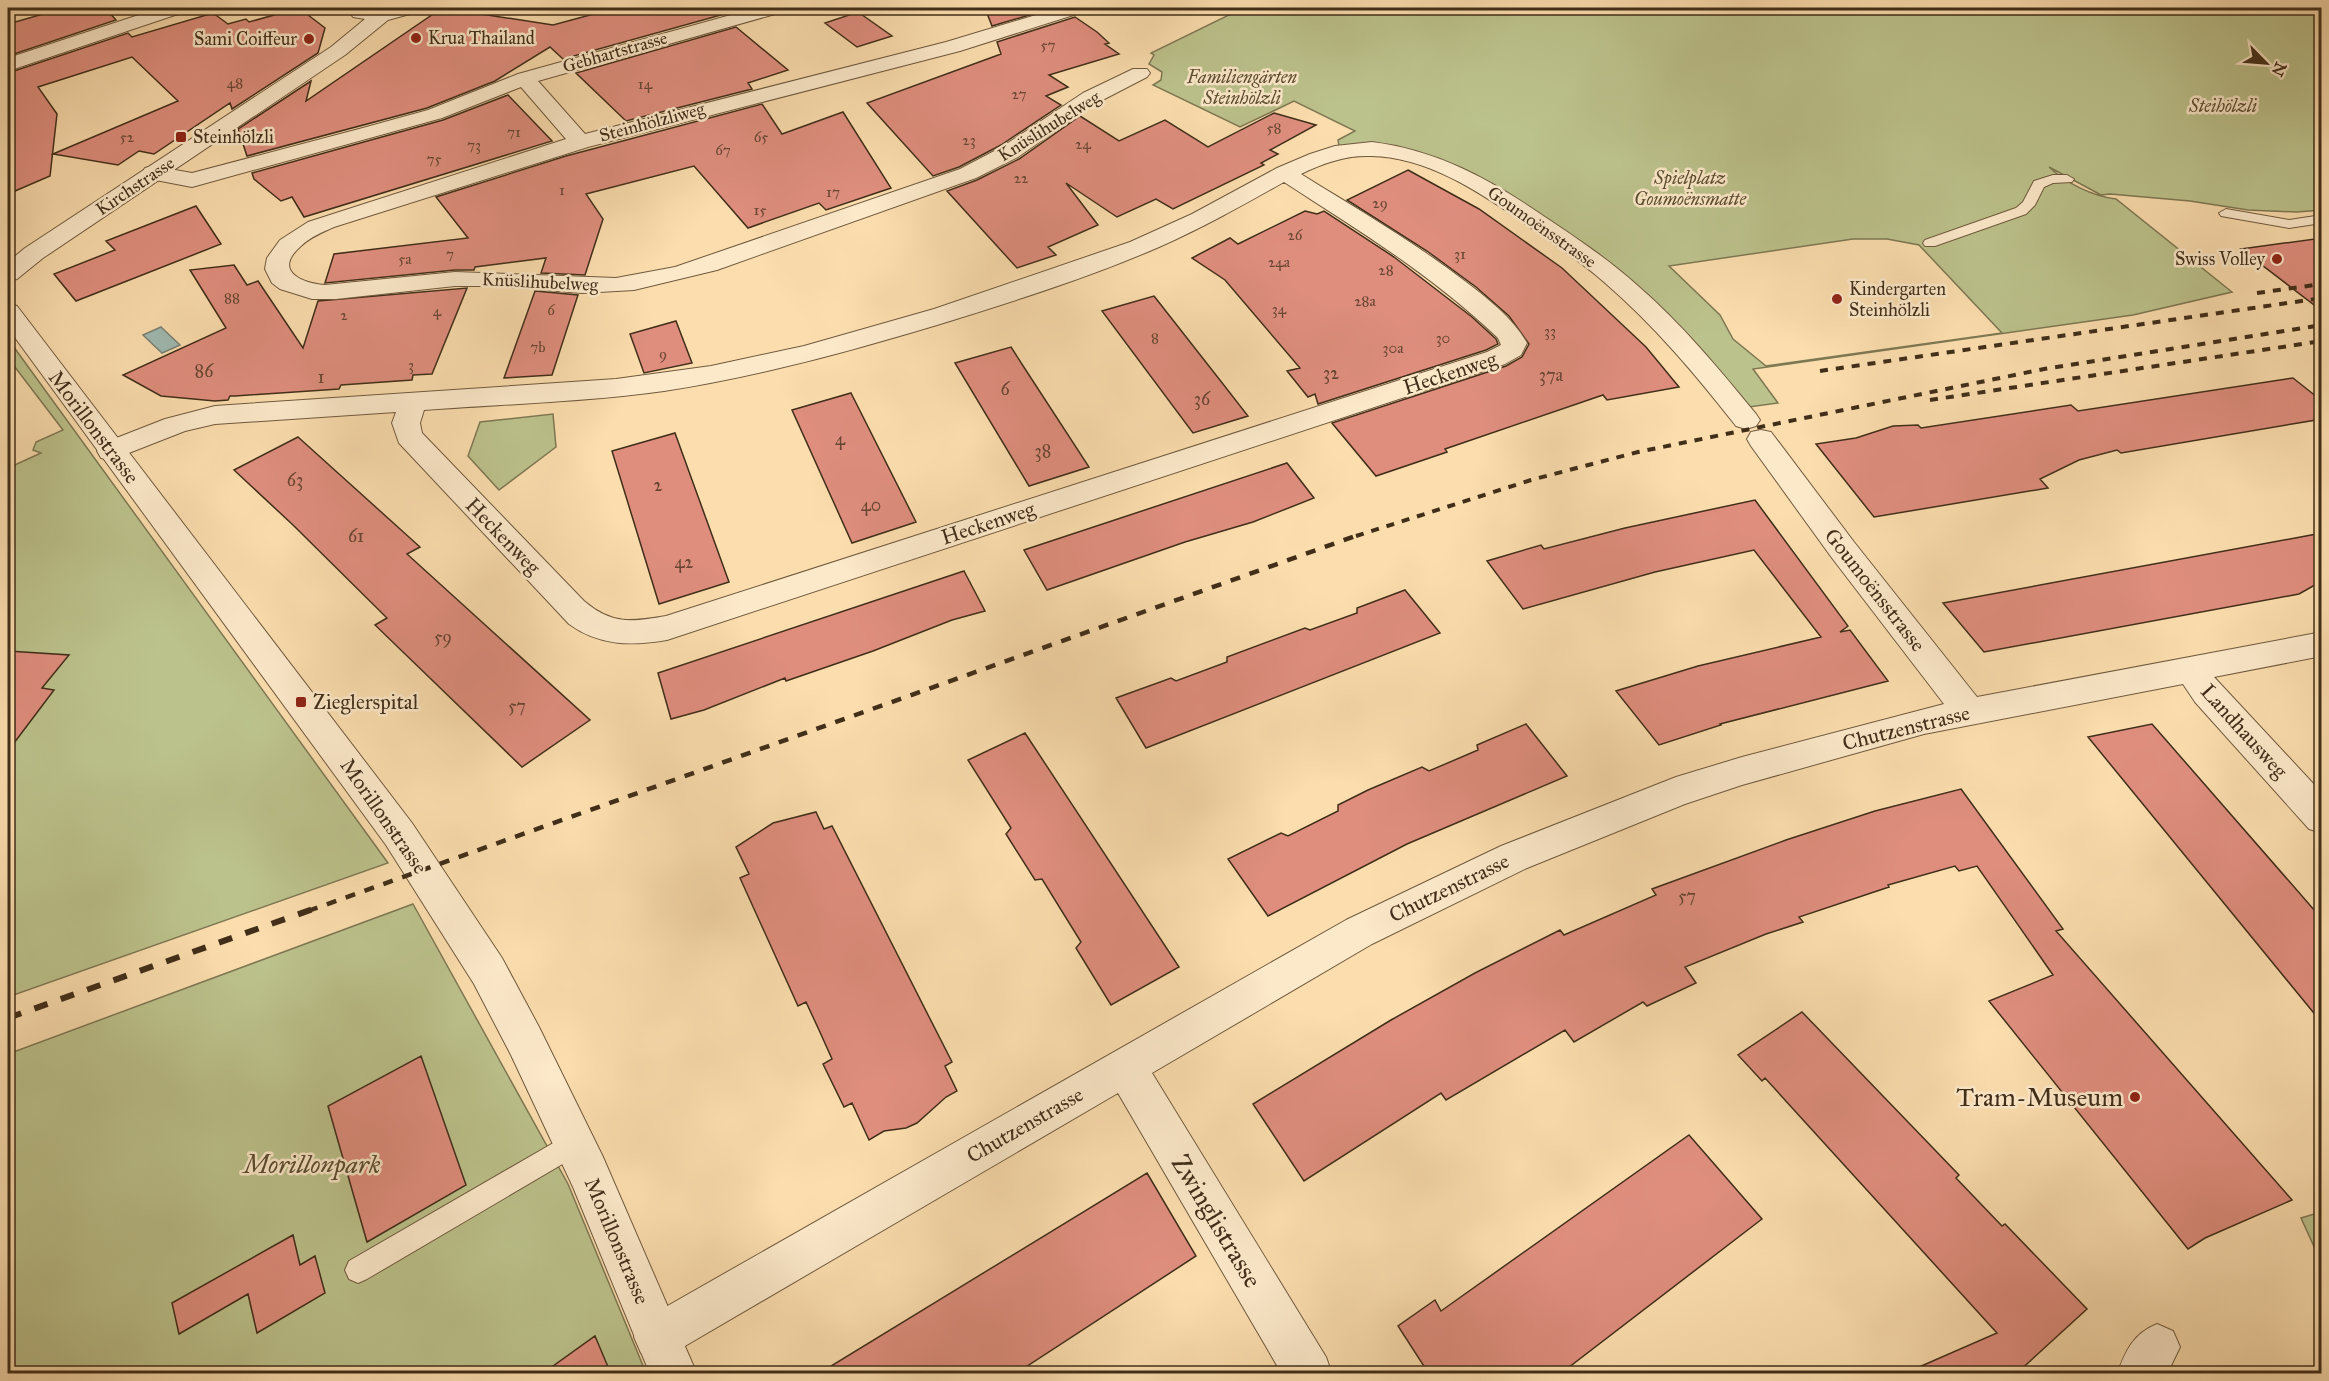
<svg xmlns="http://www.w3.org/2000/svg" width="2329" height="1381" font-family="'IM FELL Great Primer',serif">
<style>
.green{fill:#bcc28c;stroke:#7e7852;stroke-width:1.5;fill-rule:evenodd}
.water{fill:#a0bab2;stroke:#7a8275;stroke-width:1.5}
.building{fill:#df8e7e;stroke:#412e19;stroke-width:1.5}
.lines{fill:none;stroke-linecap:round;stroke-linejoin:round}
.service-casing{stroke:#705a3e;stroke-width:2}
.minor-casing{stroke:#705a3e;stroke-width:2}
.tertiary-casing{stroke:#705a3e;stroke-width:2}
.service{fill:#fce9ca;fill-rule:evenodd}
.minor{fill:#fce9ca;fill-rule:evenodd}
.tertiary{fill:#fce9ca;fill-rule:evenodd}
.rail-far2{stroke:#412e19;stroke-width:4;stroke-dasharray:8 8;stroke-linecap:butt}
.rail-far1{stroke:#412e19;stroke-width:4.5;stroke-dasharray:10 10;stroke-linecap:butt}
.rail{stroke:#412e19;stroke-width:6;stroke-dasharray:14 14;stroke-linecap:butt}
.poi-dot{fill:#8f2418;stroke:#fce9ca;stroke-width:2}
.labels{text-anchor:middle;stroke-width:5;stroke-linejoin:round;paint-order:stroke}
.far-number-label{font-size:15px;fill:#684632}
.far-poi-label{font-size:18px;fill:#412e19;stroke:#fce9ca;text-anchor:start}
.far-street-label{font-size:18px;fill:#412e19;stroke:#fce9ca}
.far-park-label{font-size:18px;font-style:italic;fill:#5a4c30;stroke:#fce9ca}
.number-label{font-size:18px;fill:#684632}
.street-label{font-size:21px;fill:#412e19;stroke:#fce9ca}
.poi-label{font-size:21px;fill:#412e19;stroke:#fce9ca;text-anchor:start}
.near-poi-label{font-size:26px;fill:#412e19;stroke:#fce9ca;text-anchor:end}
.near-park-label{font-size:26px;font-style:italic;fill:#5a4c30;stroke:#fce9ca}
.near-street-label{font-size:26px;fill:#412e19;stroke:#fce9ca}
</style>
<rect width="100%" height="100%" fill="#fbddae"/>
<filter id="stains"><feTurbulence type="fractalNoise" baseFrequency=".00333" numOctaves="4"/><feColorMatrix values="0 0 0 0 .2 0 0 0 0 .09 0 0 0 0 .02 0 0 0 .5 -.17"/></filter>
<radialGradient id="worn" r=".72"><stop offset=".6" stop-color="#630" stop-opacity="0"/><stop offset="1" stop-color="#630" stop-opacity=".3"/></radialGradient>
<path class="green" d="M 1221,8 L 2321,8 L 2321,210 L 2297,212 L 2248,210 L 2190,201 L 2110,194 L 2101,195 L 2049,167 C 2066,183 2092,196 2116,199 L 2232,292 L 2133,315 L 1753,369 L 1778,403 L 1749,407 L 1682,330 L 1459,172 L 1339,146 L 1338,140 L 1355,131 L 1294,101 L 1240,127 L 1153,85 L 1161,80 L 1162,72 L 1149,64 L 1154,55 L 1151,53 L 1231,14 ZM 1853,239 L 1887,239 L 1919,245 L 2002,333 L 1766,366 L 1733,339 L 1720,315 L 1669,266 Z
M 8,339 L 388,863 L 8,997 L 8,468 L 41,453 L 33,450 L 36,442 L 63,430 L 8,358 Z
M 553,414 L 556,447 L 499,490 L 468,456 L 480,422 Z
M 413,904 L 568,1184 L 646,1373 L 8,1373 L 8,1054 Z
M 2321,1212 L 2322,1212 L 2321,1262 L 2301,1218 Z"/>
<path class="water" d="M 161,327 L 180,345 L 162,353 L 143,335 Z"/>
<path class="building" d="M 64,8 L 105,8 L 116,20 L 8,56 L 8,24 Z
M 299,8 L 325,28 L 318,53 L 232,109 L 230,103 L 154,154 L 139,151 L 118,165 L 53,154 L 178,101 L 132,57 L 38,87 L 57,114 L 50,176 L 8,194 L 8,73 L 128,33 L 132,37 L 213,13 L 228,24 L 246,19 L 249,22 Z
M 442,8 L 553,25 L 616,8 L 711,8 L 721,15 L 563,59 L 550,47 L 495,81 L 427,108 L 247,156 L 238,129 L 311,81 L 306,101 Z
M 985,8 L 1053,8 L 992,26 Z
M 858,12 L 892,36 L 857,47 L 825,23 Z
M 1075,17 L 1097,32 L 1109,43 L 1105,44 L 1119,54 L 1049,75 L 1068,87 L 1046,96 L 1061,105 L 1001,145 L 959,167 L 933,176 L 867,103 L 1001,54 L 997,42 Z
M 736,27 L 788,70 L 748,83 L 752,89 L 626,121 L 576,73 Z
M 508,95 L 552,141 L 304,217 L 292,197 L 281,201 L 254,179 L 252,173 L 443,120 Z
M 762,104 L 782,134 L 843,112 L 891,188 L 826,210 L 819,203 L 748,228 L 694,166 L 586,194 L 603,219 L 585,275 L 541,273 L 546,258 L 475,267 L 474,270 L 455,270 L 325,283 L 334,254 L 468,238 L 436,197 L 566,156 Z
M 1274,113 L 1316,125 L 1270,150 L 1278,154 L 1261,163 L 1264,165 L 1173,209 L 1156,199 L 1117,217 L 1066,183 L 1098,225 L 1048,247 L 1056,255 L 1017,268 L 947,191 L 977,180 L 1019,159 L 1080,116 L 1119,141 L 1165,120 L 1208,147 Z
M 1408,170 L 1479,209 L 1562,268 L 1646,347 L 1679,387 L 1607,400 L 1603,395 L 1445,449 L 1447,452 L 1376,476 L 1332,423 L 1506,366 L 1522,357 L 1529,344 L 1509,316 L 1476,287 L 1427,251 L 1347,200 Z
M 196,206 L 221,244 L 76,301 L 54,274 L 115,250 L 106,241 Z
M 1305,211 L 1317,214 L 1324,211 L 1394,257 L 1472,317 L 1496,339 L 1498,344 L 1486,350 L 1318,404 L 1315,394 L 1308,397 L 1287,371 L 1300,368 L 1225,280 L 1192,258 L 1230,238 L 1238,244 Z
M 2322,238 L 2322,311 L 2241,249 Z
M 234,265 L 247,285 L 258,281 L 303,348 L 318,301 L 467,288 L 432,374 L 413,375 L 412,380 L 341,385 L 339,389 L 235,396 L 230,396 L 228,400 L 215,401 L 161,396 L 123,375 L 226,328 L 190,270 Z
M 535,291 L 578,295 L 552,375 L 504,378 Z
M 1154,296 L 1223,384 L 1248,416 L 1193,433 L 1102,311 Z
M 676,321 L 692,363 L 644,373 L 630,334 Z
M 1011,347 L 1029,375 L 1089,467 L 1029,486 L 955,363 Z
M 2293,378 L 2322,401 L 2322,419 L 2121,453 L 2117,450 L 2079,460 L 2040,479 L 2048,488 L 1874,517 L 1816,444 L 1856,438 L 1893,426 L 1918,425 L 1921,428 L 2071,405 L 2078,411 Z
M 851,393 L 916,522 L 852,543 L 792,410 Z
M 675,433 L 729,582 L 659,604 L 612,451 Z
M 298,437 L 420,547 L 407,554 L 590,720 L 522,767 L 375,625 L 387,618 L 293,525 L 234,470 Z
M 1287,463 L 1314,498 L 1253,522 L 1185,542 L 1047,590 L 1024,550 Z
M 1755,500 L 1848,626 L 1840,632 L 1850,630 L 1888,681 L 1720,724 L 1721,725 L 1659,745 L 1616,691 L 1698,666 L 1821,637 L 1754,550 L 1655,572 L 1523,609 L 1487,561 L 1541,545 L 1544,549 L 1625,528 Z
M 2322,533 L 2322,581 L 2299,594 L 1984,652 L 1943,603 Z
M 964,571 L 985,611 L 952,620 L 873,651 L 786,681 L 785,678 L 704,710 L 671,719 L 658,673 Z
M 1405,590 L 1440,633 L 1146,748 L 1116,698 L 1171,678 L 1176,681 L 1227,662 L 1227,657 L 1305,628 L 1310,630 L 1357,613 L 1357,608 Z
M 8,651 L 69,655 L 42,688 L 54,690 L 8,751 Z
M 1526,724 L 1567,776 L 1407,844 L 1268,916 L 1228,859 L 1281,833 L 1288,836 L 1338,811 L 1338,805 L 1368,790 L 1422,767 L 1429,771 L 1478,750 L 1477,745 Z
M 2152,724 L 2322,919 L 2322,1023 L 2088,737 Z
M 1025,733 L 1179,967 L 1111,1005 L 1076,948 L 1081,942 L 1042,879 L 1035,880 L 1006,834 L 1011,828 L 968,760 Z
M 1961,789 L 2063,929 L 2056,931 L 2292,1200 L 2205,1238 L 2188,1249 L 1989,1001 L 2053,975 L 1977,866 L 1959,871 L 1955,866 L 1888,885 L 1889,887 L 1799,917 L 1803,922 L 1766,934 L 1685,967 L 1696,983 L 1647,1006 L 1643,1002 L 1574,1042 L 1565,1030 L 1446,1100 L 1441,1093 L 1304,1181 L 1253,1104 L 1391,1020 L 1475,973 L 1560,930 L 1564,935 L 1656,895 L 1652,889 L 1786,840 L 1875,811 Z
M 816,812 L 824,829 L 832,826 L 952,1062 L 945,1066 L 957,1091 L 946,1097 L 917,1123 L 906,1128 L 884,1131 L 869,1140 L 852,1103 L 844,1107 L 823,1064 L 832,1059 L 819,1030 L 806,1002 L 798,1006 L 740,878 L 749,874 L 736,847 L 773,823 Z
M 1802,1012 L 1959,1175 L 1956,1178 L 2002,1226 L 2005,1224 L 2087,1309 L 2016,1374 L 1903,1374 L 1997,1333 L 1765,1078 L 1762,1081 L 1738,1055 Z
M 421,1056 L 466,1185 L 367,1242 L 328,1106 Z
M 1689,1135 L 1762,1219 L 1560,1374 L 1429,1374 L 1398,1326 L 1435,1300 L 1441,1311 Z
M 1147,1173 L 1196,1256 L 1015,1374 L 818,1374 Z
M 293,1235 L 300,1265 L 315,1256 L 325,1293 L 257,1333 L 248,1294 L 179,1334 L 172,1303 Z
M 595,1336 L 611,1374 L 542,1374 Z"/>
<g class="lines">
<g class="service-casing">
<path id="service" d="M 2053,175 L 2067,175 L 2074,179 L 2072,182 L 2053,183 L 2044,187 L 2035,205 L 2026,214 L 1935,246 L 1925,246 L 1923,243 L 1925,240 L 2016,208 L 2023,202 L 2034,181 Z
M 2226,209 L 2289,220 L 2322,215 L 2322,223 L 2289,228 L 2221,216 L 2219,213 Z
M 574,1131 L 583,1134 L 586,1143 L 583,1152 L 367,1279 L 358,1283 L 349,1279 L 345,1270 L 349,1261 Z"/>
</g>
<g class="minor-casing">
<path id="minor" d="M 160,8 L 187,8 L 184,12 L 8,71 L 8,58 Z
M 756,8 L 785,8 L 782,12 L 538,81 L 585,134 L 946,42 L 1059,8 L 1086,8 L 1083,12 L 960,51 L 588,147 L 334,227 C 323,232 310,237 301,246 C 273,270 300,283 325,285 L 455,272 L 616,278 L 675,267 L 960,169 L 1002,147 L 1083,93 L 1133,69 L 1147,69 L 1150,73 L 1147,77 L 1089,107 L 1018,157 L 976,178 L 717,270 L 634,290 L 582,293 L 495,286 L 455,286 L 336,299 L 312,299 L 280,289 L 272,283 L 265,269 L 267,258 L 280,240 L 308,222 L 566,139 L 521,87 L 442,118 L 192,187 L 145,178 L 142,173 L 145,168 L 153,166 L 192,173 L 359,129 L 428,110 L 518,74 Z
M 1372,142 C 1437,150 1489,179 1542,215 C 1575,237 1608,259 1638,286 C 1682,324 1719,369 1756,414 L 1760,420 L 1756,426 L 1746,429 L 1736,426 C 1696,375 1654,325 1604,282 C 1578,259 1548,240 1520,220 C 1476,190 1426,157 1371,156 C 1346,155 1323,163 1301,174 C 1357,209 1414,242 1466,282 C 1488,299 1513,318 1527,343 L 1521,355 L 1505,364 L 667,640 C 631,646 599,646 569,624 L 399,443 L 392,423 L 396,412 L 215,424 L 185,431 L 111,460 L 101,458 L 97,451 L 101,444 L 165,419 L 215,406 L 616,379 L 711,366 L 804,346 L 934,309 L 1130,242 L 1192,214 L 1277,168 L 1310,154 L 1335,146 ZM 1284,182 C 1361,232 1432,275 1498,338 L 1501,345 L 1487,352 L 666,616 C 632,622 612,625 584,601 L 422,433 L 420,423 L 424,410 C 504,404 585,402 664,391 C 756,377 847,352 937,325 C 1011,302 1088,278 1159,247 C 1202,228 1243,205 1284,182 Z
M 1761,430 L 1771,432 L 1854,542 L 1977,697 L 2322,632 L 2322,656 L 2214,677 L 2322,793 L 2322,833 L 2309,829 L 2195,702 L 2183,684 L 1924,734 L 1742,785 L 1685,804 L 1527,868 L 1372,944 L 1152,1073 L 1326,1357 L 1332,1374 L 1282,1374 L 1118,1093 L 673,1353 L 657,1360 L 641,1353 L 634,1337 L 641,1321 L 1346,920 L 1501,846 L 1676,777 L 1742,757 L 1944,704 L 1832,558 L 1751,446 L 1747,439 L 1751,432 Z
M 2157,1324 L 2173,1331 L 2180,1347 L 2167,1374 L 2117,1374 C 2126,1350 2133,1334 2157,1324 Z"/>
</g>
<g class="tertiary-casing">
<path id="tertiary" d="M 362,8 C 381,10 400,6 420,8 L 417,12 L 388,20 L 345,55 L 43,258 L 17,279 L 8,281 L 8,262 L 25,248 L 331,47 L 365,19 L 353,17 L 350,13 L 353,9 Z
M 8,303 L 17,306 L 412,823 L 502,958 L 539,1027 L 603,1157 L 697,1374 L 650,1374 L 573,1187 L 511,1055 L 474,984 L 386,845 L 8,328 Z"/>
</g>
<use href="#service" class="service"/>
<use href="#minor" class="minor"/>
<use href="#tertiary" class="tertiary"/>
<path class="rail-far2" d="M 2257,293 L 2322,284
M 1820,371 L 2322,298
M 1930,400 L 2322,341
M 1356,536 L 1531,480 L 1638,452 L 2044,369 L 2322,325"/>
<path class="rail-far1" d="M 308,911 L 1361,534"/>
<path class="rail" d="M 8,1018 L 313,909"/>
</g>
<g class="poi-dot">
<circle cx="416" cy="38" r="6"/>
<circle cx="309" cy="39" r="6"/>
<rect x="175" y="131" width="12" height="12" rx="3"/>
<circle cx="2277" cy="259" r="6"/>
<circle cx="1837" cy="299" r="6"/>
<rect x="295" y="696" width="12" height="12" rx="3"/>
<circle cx="2135" cy="1097" r="6"/>
</g>
<g class="labels">
<g class="far-number-label">
<text x="1048" y="50">57</text>
<text x="235" y="88">48</text>
<text x="645" y="89">14</text>
<text x="1019" y="99">27</text>
<text x="1274" y="133">58</text>
<text x="514" y="137">71</text>
<text x="127" y="142">52</text>
<text x="761" y="142">65</text>
<text x="969" y="145">23</text>
<text x="1083" y="149">24</text>
<text x="474" y="150">73</text>
<text x="723" y="155">67</text>
<text x="434" y="164">75</text>
<text x="1021" y="183">22</text>
<text x="562" y="195">1</text>
<text x="833" y="197">17</text>
<text x="1380" y="208">29</text>
<text x="760" y="215">15</text>
<text x="1295" y="240">26</text>
<text x="450" y="259">7</text>
<text x="1460" y="259">31</text>
<text x="405" y="264">5a</text>
<text x="1279" y="267">24a</text>
<text x="1386" y="275">28</text>
<text x="232" y="303">88</text>
<text x="1365" y="306">28a</text>
<text x="1279" y="314">34</text>
<text x="551" y="315">6</text>
<text x="437" y="316">4</text>
<text x="344" y="320">2</text>
<text x="1550" y="336">33</text>
<text x="1155" y="343">8</text>
<text x="1443" y="343">30</text>
<text x="538" y="352">7b</text>
<text x="1393" y="353">30a</text>
<text x="663" y="359">9</text>
<text x="411" y="370">3</text>
</g>
<g class="far-poi-label">
<text x="428" y="44">Krua Thailand</text>
<text x="297" y="45" text-anchor="end">Sami Coiffeur</text>
<text x="193" y="143">Steinhölzli</text>
<text x="2265" y="265" text-anchor="end">Swiss Volley</text>
<text x="1849" y="295">Kindergarten<tspan x="1849" dy="21">Steinhölzli</tspan></text>
</g>
<g class="far-street-label">
<text transform="translate(615 52) rotate(-16)" y="6">Gebhartstrasse</text>
<text transform="translate(652 122) rotate(-15)" y="6">Steinhölzliweg</text>
<text transform="translate(1049 126) rotate(-32)" y="6">Knüslihubelweg</text>
<text transform="translate(135 186) rotate(-34)" y="6">Kirchstrasse</text>
<text transform="translate(1542 227) rotate(35)" y="6">Goumoënsstrasse</text>
<text transform="translate(540 282) rotate(3)" y="6">Knüslihubelweg</text>
</g>
<g class="far-park-label">
<text x="1242" y="83">Familiengärten<tspan x="1242" dy="21">Steinhölzli</tspan></text>
<text x="2223" y="112">Steihölzli</text>
<text x="1690" y="184">Spielplatz<tspan x="1690" dy="21">Goumoënsmatte</tspan></text>
</g>
<g class="number-label">
<text x="204" y="377">86</text>
<text x="1331" y="379">32</text>
<text x="1551" y="381">37a</text>
<text x="321" y="383">1</text>
<text x="1005" y="395">6</text>
<text x="1202" y="405">36</text>
<text x="840" y="445">4</text>
<text x="1043" y="457">38</text>
<text x="295" y="486">63</text>
<text x="658" y="491">2</text>
<text x="871" y="511">40</text>
<text x="356" y="542">61</text>
<text x="684" y="568">42</text>
<text x="443" y="643">59</text>
<text x="517" y="712">57</text>
<text x="1687" y="902">57</text>
</g>
<g class="street-label">
<text transform="translate(1450 373) rotate(-18)" y="7">Heckenweg</text>
<text transform="translate(94 427) rotate(53)" y="7">Morillonstrasse</text>
<text transform="translate(988 523) rotate(-18)" y="7">Heckenweg</text>
<text transform="translate(503 536) rotate(46)" y="7">Heckenweg</text>
<text transform="translate(1875 590) rotate(52)" y="7">Goumoënsstrasse</text>
<text transform="translate(1906 728) rotate(-14)" y="7">Chutzenstrasse</text>
<text transform="translate(2244 731) rotate(48)" y="7">Landhausweg</text>
<text transform="translate(384 816) rotate(55)" y="7">Morillonstrasse</text>
<text transform="translate(1449 888) rotate(-26)" y="7">Chutzenstrasse</text>
<text transform="translate(1025 1125) rotate(-30)" y="7">Chutzenstrasse</text>
<text transform="translate(617 1241) rotate(67)" y="7">Morillonstrasse</text>
</g>
<g class="poi-label">
<text x="313" y="709">Zieglerspital</text>
</g>
<g class="near-poi-label">
<text x="2123" y="1106">Tram-Museum</text>
</g>
<g class="near-park-label">
<text x="312" y="1173">Morillonpark</text>
</g>
<g class="near-street-label">
<text transform="translate(1217 1221) rotate(59)" y="9">Zwinglistrasse</text>
</g>
</g>
<rect width="2329" height="1381" fill="none" stroke="#fbddae" stroke-width="30"/>
<rect x="9" y="9" width="2311" height="1363" fill="none" stroke="#412e19" stroke-width="3"/>
<rect x="15" y="15" width="2299" height="1351" fill="none" stroke="#412e19" stroke-width="1.5"/>
<g transform="translate(2266 63) rotate(115)" stroke="#fce9ca" stroke-width="4.5" paint-order="stroke">
<path d="M0-4.5L10 22L0 15L-10 22Z" fill="#412e19"/>
<text y="-9" font-size="16" font-weight="bold" text-anchor="middle" fill="#412e19">N</text>
</g>
<rect width="100%" height="100%" filter="url(#stains)"/>
<rect width="100%" height="100%" fill="url(#worn)"/>
</svg>
